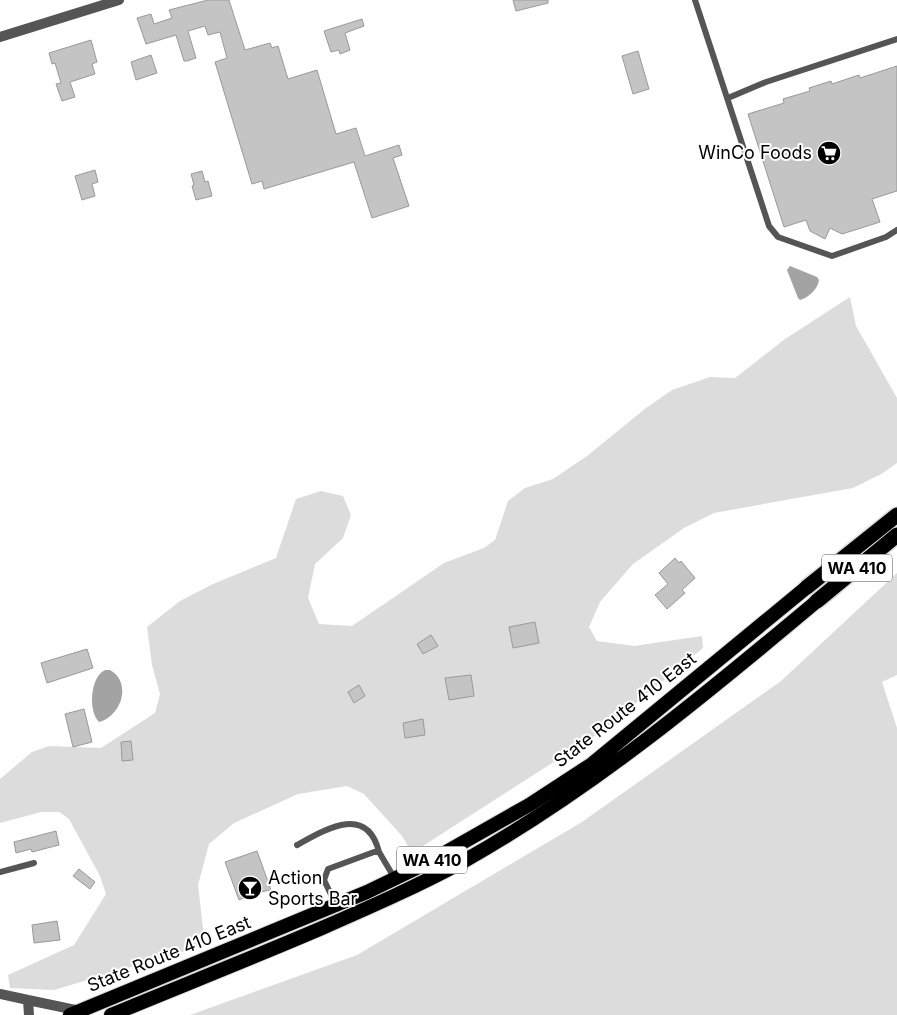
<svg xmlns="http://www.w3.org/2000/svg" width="897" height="1015" font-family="Inter,sans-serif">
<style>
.green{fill:#dcdcdc}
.water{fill:#a3a3a3}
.building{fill:#c4c4c4;stroke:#999}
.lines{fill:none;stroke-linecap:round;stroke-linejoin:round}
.trunk-casing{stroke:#dbdbdb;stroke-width:16}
.motorway-casing{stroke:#dbdbdb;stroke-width:18}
.service{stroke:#555;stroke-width:6}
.minor{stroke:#555;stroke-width:10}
.tertiary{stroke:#555;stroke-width:10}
.trunk{stroke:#000;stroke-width:14}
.motorway{stroke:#000;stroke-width:15}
.labels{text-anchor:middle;stroke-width:4;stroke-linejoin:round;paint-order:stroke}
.shield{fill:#fff;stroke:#4c4c4c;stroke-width:1}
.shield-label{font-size:16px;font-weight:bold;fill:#000}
.poi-label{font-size:18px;fill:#000;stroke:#fff;text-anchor:end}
.street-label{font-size:18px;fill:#000;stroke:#fff}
</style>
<rect width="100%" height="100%" fill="#fff"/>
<path class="green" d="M 850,297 L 856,326 L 897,398 L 897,463 L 883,473 L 853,488 L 714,513 L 684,528 L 633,564 L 600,602 L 589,627 L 597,641 L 634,646 L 702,636 L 703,648 L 602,731 L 412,853 L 402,836 L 364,794 L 347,786 L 298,794 L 234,823 L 209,844 L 198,885 L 205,945 L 54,990 L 10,988 L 8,975 L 74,945 L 106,894 L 100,876 L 69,819 L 59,812 L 41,812 L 0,823 L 0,779 L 32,752 L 49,746 L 101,748 L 155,713 L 160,694 L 152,665 L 147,627 L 180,601 L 213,584 L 276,558 L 296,499 L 321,491 L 343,496 L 351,515 L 343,538 L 315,564 L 308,598 L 319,624 L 352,626 L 444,563 L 484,548 L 495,540 L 508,501 L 525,488 L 553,479 L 587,456 L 646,408 L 672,390 L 710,377 L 735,378 L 785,339 Z
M 897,573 L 897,675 L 882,682 L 897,728 L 897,1015 L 190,1015 L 357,955 L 582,822 L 781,681 Z"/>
<path class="water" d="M 790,266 L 817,277 L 819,280 C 818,289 809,297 800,300 L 798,298 L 787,270 Z
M 105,670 L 110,670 C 132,682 122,716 99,722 C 88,711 90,677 105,670 Z"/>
<path class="building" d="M 208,0 L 229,0 L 245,50 L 270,43 L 272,48 L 278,46 L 288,79 L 317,70 L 336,134 L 356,128 L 365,156 L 399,145 L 402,155 L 393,158 L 409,206 L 372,218 L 354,162 L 264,189 L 262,181 L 252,184 L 215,62 L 227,58 L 220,32 L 208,35 L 205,26 L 188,31 L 196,58 L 187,61 L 184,61 L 176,35 L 146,44 L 137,18 L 151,14 L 154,24 L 172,18 L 169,10 Z
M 513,0 L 548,0 L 548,3 L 516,11 Z
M 362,19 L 364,26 L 345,33 L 350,50 L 340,54 L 339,50 L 331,52 L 324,31 Z
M 91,40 L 97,62 L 92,64 L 95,74 L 70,82 L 75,97 L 62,101 L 56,84 L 61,83 L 55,63 L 52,64 L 49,53 Z
M 638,51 L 649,89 L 633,94 L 622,56 Z
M 151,55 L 157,73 L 136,80 L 131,62 Z
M 897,66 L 897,191 L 872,199 L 880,222 L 842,234 L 830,228 L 825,239 L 810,231 L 806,220 L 784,227 L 748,114 L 784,103 L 783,99 L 810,91 L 809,88 L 831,81 L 832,84 L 859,75 L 860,78 Z
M 95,170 L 98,182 L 92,184 L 95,196 L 82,200 L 75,176 Z
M 202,171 L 205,182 L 208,181 L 212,196 L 196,200 L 192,186 L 194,185 L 191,174 Z
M 675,558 L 679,563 L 681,561 L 695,578 L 682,590 L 685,593 L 667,609 L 655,595 L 668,584 L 659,573 Z
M 535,622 L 539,643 L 513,648 L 509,627 Z
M 431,635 L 438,646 L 423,654 L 417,644 Z
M 87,649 L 93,668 L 47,683 L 41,663 Z
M 471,675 L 474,696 L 449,700 L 445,678 Z
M 359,685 L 365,696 L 354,703 L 348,692 Z
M 84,709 L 92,742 L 73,747 L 65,714 Z
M 423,719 L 425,735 L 405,738 L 403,723 Z
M 131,741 L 133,760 L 122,761 L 121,742 Z
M 56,831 L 59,845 L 32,852 L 31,849 L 16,853 L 14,842 Z
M 257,851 L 271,890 L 254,893 L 239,900 L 225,862 Z
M 79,869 L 95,882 L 90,889 L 73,876 Z
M 57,921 L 60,940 L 34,943 L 32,925 Z"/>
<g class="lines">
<g class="trunk-casing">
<path id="trunk" d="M 70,1015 L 367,892 L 425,864 L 529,805 L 592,764 L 807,587
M 111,1015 C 181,986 252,958 322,928 C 370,907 418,886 464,861 C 592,789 705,695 817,601"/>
</g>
<g class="motorway-casing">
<path id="motorway" d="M 807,587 L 897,515
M 817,601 L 897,535"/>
</g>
<path class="service" d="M 695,0 L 769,226 L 778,237 L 832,256 L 886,237 L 897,230
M 728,98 L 766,82 L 897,39
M 297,845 C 326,829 367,804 379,852
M 0,872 L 34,863
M 336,905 L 324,880 L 328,869 L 374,852 L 379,852 L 395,879"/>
<path class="minor" d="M 0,994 L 28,1000
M 29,1015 L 28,1000 L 80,1011"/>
<path class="tertiary" d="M 0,37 L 119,0"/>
<use href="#trunk" class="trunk"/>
<use href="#motorway" class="motorway"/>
</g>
<defs>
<g id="supermarket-disc" transform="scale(1.25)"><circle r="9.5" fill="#000" stroke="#fff"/><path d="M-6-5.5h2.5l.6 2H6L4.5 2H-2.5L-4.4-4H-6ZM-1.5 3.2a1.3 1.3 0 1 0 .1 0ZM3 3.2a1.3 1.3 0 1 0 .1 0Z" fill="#fff"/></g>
<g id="bar-disc" transform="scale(1.25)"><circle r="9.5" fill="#000" stroke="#fff"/><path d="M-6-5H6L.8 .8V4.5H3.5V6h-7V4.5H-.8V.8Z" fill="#fff"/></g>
</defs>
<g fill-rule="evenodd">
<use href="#supermarket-disc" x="829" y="153"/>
<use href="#bar-disc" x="250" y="888"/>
</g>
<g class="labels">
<g class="shield">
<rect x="822" y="554.5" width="70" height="27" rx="4"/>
<rect x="397" y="846.5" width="70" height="27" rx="4"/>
</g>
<g class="shield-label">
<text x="857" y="574">WA 410</text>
<text x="432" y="866">WA 410</text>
</g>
<g class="poi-label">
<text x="812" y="159">WinCo Foods</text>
<text x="268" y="884" text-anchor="start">Action<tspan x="268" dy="21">Sports Bar</tspan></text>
</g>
<g class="street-label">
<text transform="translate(625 710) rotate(-38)" y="6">State Route 410 East</text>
<text transform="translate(169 954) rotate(-22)" y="6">State Route 410 East</text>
</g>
</g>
</svg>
